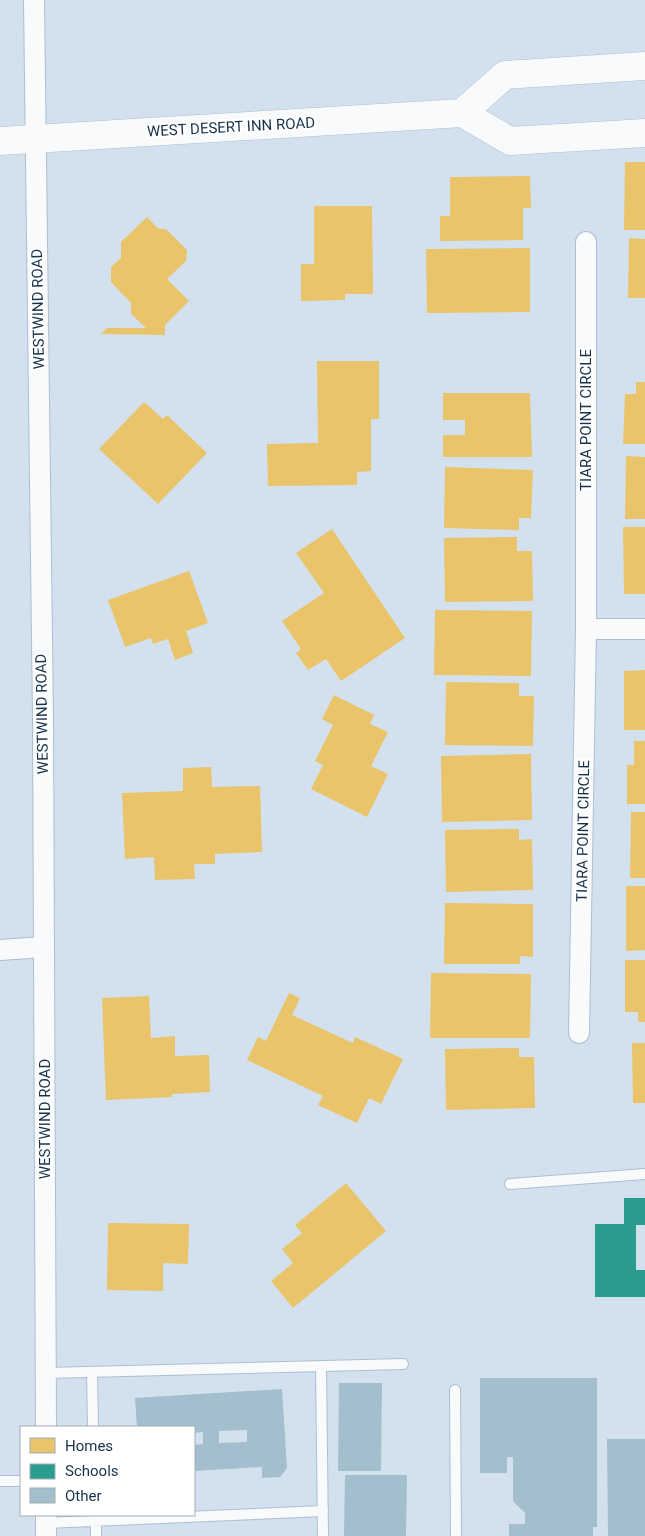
<svg xmlns="http://www.w3.org/2000/svg" width="645" height="1536" font-family="Roboto,sans-serif">
<style>
.homes{fill:#e9c46a}
.schools{fill:#2a9d8f}
.building{fill:#a3becc;fill-rule:evenodd}
.lines{fill:none;stroke-linecap:round;stroke-linejoin:round}
.service-casing{stroke:#acbfd0;stroke-width:12}
.minor-casing{stroke:#acbfd0;stroke-width:22}
.primary-casing{stroke:#acbfd0;stroke-width:29}
.service{stroke:#f8fafc;stroke-width:10}
.minor{stroke:#f8fafc;stroke-width:20}
.primary{stroke:#f8fafc;stroke-width:28}
.labels{text-anchor:middle;stroke-width:5;stroke-linejoin:round;paint-order:stroke}
.street-label{font-size:15px;fill:#17324a;stroke:#fff}
</style>
<rect width="100%" height="100%" fill="#d3e1ee"/>
<path class="homes" d="M 625,162 L 645,162 L 645,230 L 624,230 Z
M 530,176 L 531,208 L 523,208 L 523,240 L 440,241 L 440,216 L 450,216 L 450,177 Z
M 314,206 L 372,206 L 373,294 L 345,294 L 345,300 L 301,301 L 301,264 L 314,264 Z
M 147,217 L 159,229 L 166,229 L 187,250 L 186,261 L 167,279 L 189,301 L 165,325 L 165,335 L 101,334 L 107,328 L 146,328 L 131,314 L 131,303 L 111,282 L 111,267 L 121,258 L 121,242 Z
M 629,238 L 645,239 L 645,298 L 628,298 Z
M 530,248 L 530,312 L 427,313 L 426,249 Z
M 317,361 L 379,361 L 379,419 L 371,419 L 371,471 L 357,472 L 357,485 L 268,486 L 267,444 L 318,443 Z
M 636,382 L 645,382 L 645,444 L 623,444 L 625,394 L 636,394 Z
M 443,393 L 530,393 L 532,457 L 443,457 L 443,435 L 465,435 L 465,420 L 443,420 Z
M 144,402 L 163,419 L 167,415 L 207,453 L 158,504 L 99,449 Z
M 626,456 L 645,457 L 645,519 L 625,519 Z
M 445,467 L 533,470 L 531,518 L 519,518 L 519,530 L 444,528 Z
M 623,527 L 645,527 L 645,594 L 624,594 Z
M 332,529 L 405,638 L 341,681 L 326,659 L 308,670 L 296,653 L 301,649 L 282,621 L 324,593 L 296,553 Z
M 517,537 L 517,551 L 532,551 L 533,601 L 445,602 L 444,538 Z
M 189,571 L 208,623 L 186,631 L 193,653 L 175,660 L 168,639 L 153,644 L 151,638 L 125,647 L 108,600 Z
M 435,610 L 532,611 L 531,676 L 434,675 Z
M 645,670 L 645,730 L 624,730 L 624,671 Z
M 446,682 L 519,683 L 519,696 L 534,696 L 533,746 L 445,745 Z
M 334,695 L 374,715 L 370,724 L 388,732 L 371,766 L 388,774 L 367,817 L 311,789 L 323,765 L 315,761 L 333,725 L 322,719 Z
M 634,741 L 645,741 L 645,804 L 627,804 L 627,765 L 634,765 Z
M 531,754 L 532,820 L 442,822 L 441,756 Z
M 211,767 L 212,787 L 260,786 L 262,852 L 215,854 L 215,864 L 194,864 L 195,879 L 155,880 L 154,857 L 125,859 L 122,793 L 183,791 L 183,768 Z
M 631,812 L 645,812 L 645,878 L 630,878 Z
M 519,829 L 519,840 L 532,839 L 533,890 L 446,892 L 445,830 Z
M 626,886 L 645,886 L 645,950 L 626,951 Z
M 445,903 L 533,904 L 533,957 L 520,956 L 520,964 L 444,964 Z
M 625,960 L 645,960 L 645,1022 L 638,1022 L 638,1012 L 625,1012 Z
M 431,973 L 531,974 L 530,1038 L 430,1038 Z
M 289,993 L 300,998 L 292,1015 L 353,1043 L 355,1037 L 403,1059 L 381,1104 L 369,1098 L 357,1123 L 318,1105 L 323,1096 L 247,1060 L 258,1037 L 266,1041 Z
M 149,996 L 151,1038 L 175,1036 L 175,1056 L 209,1055 L 210,1092 L 172,1094 L 172,1097 L 106,1100 L 102,998 Z
M 632,1043 L 645,1043 L 645,1103 L 633,1103 Z
M 519,1048 L 519,1057 L 534,1057 L 535,1108 L 446,1110 L 445,1049 Z
M 346,1183 L 386,1231 L 293,1308 L 271,1281 L 293,1263 L 282,1249 L 302,1233 L 295,1225 Z
M 108,1223 L 189,1224 L 188,1264 L 163,1263 L 163,1291 L 107,1290 Z"/>
<path class="schools" d="M 624,1198 L 645,1198 L 645,1225 L 636,1225 L 636,1270 L 645,1270 L 645,1297 L 595,1297 L 595,1224 L 624,1224 Z"/>
<path class="building" d="M 480,1378 L 597,1378 L 597,1527 L 593,1527 L 593,1536 L 509,1536 L 509,1524 L 525,1524 L 525,1513 L 513,1501 L 513,1457 L 507,1457 L 507,1473 L 480,1473 Z
M 339,1383 L 382,1383 L 381,1471 L 338,1471 Z
M 282,1389 L 287,1468 L 280,1477 L 262,1478 L 262,1467 L 194,1471 L 194,1445 L 203,1444 L 203,1432 L 194,1433 L 194,1427 L 137,1427 L 135,1398 ZM 247,1430 L 247,1442 L 219,1443 L 219,1431 Z
M 607,1439 L 645,1439 L 645,1536 L 608,1536 Z
M 345,1475 L 407,1475 L 406,1536 L 344,1536 Z"/>
<g class="lines">
<g class="service-casing">
<path id="service" d="M 510,1184 L 645,1174
M 321,1366 L 323,1536
M 92,1372 L 93,1427
M 46,1373 L 403,1364
M 455,1390 L 456,1536
M 0,1481 L 21,1481
M 96,1515 L 96,1536
M 46,1523 L 323,1511"/>
</g>
<g class="minor-casing">
<path id="minor" d="M 34,0 L 43,718 L 46,1427
M 586,629 L 645,629
M 0,950 L 44,947
M 579,1033 L 586,629 L 586,242
M 46,1515 L 46,1536"/>
</g>
<g class="primary-casing">
<path id="primary" d="M 462,113 L 505,75 L 645,66
M 0,141 L 462,113 L 510,141 L 645,133"/>
</g>
<use href="#service" class="service"/>
<use href="#minor" class="minor"/>
<use href="#primary" class="primary"/>
</g>
<g class="labels">
<g class="street-label">
<text transform="translate(231 127) rotate(-3)" y="5">WEST DESERT INN ROAD</text>
<text transform="translate(38 309) rotate(-91)" y="5">WESTWIND ROAD</text>
<text transform="translate(586 420) rotate(-90)" y="5">TIARA POINT CIRCLE</text>
<text transform="translate(42 714) rotate(-91)" y="5">WESTWIND ROAD</text>
<text transform="translate(583 831) rotate(-89)" y="5">TIARA POINT CIRCLE</text>
<text transform="translate(45 1119) rotate(-90)" y="5">WESTWIND ROAD</text>
</g>
</g>
<rect x="20" y="1426" width="175" height="90" fill="#ffffff" stroke="#a2adb7"/>
<rect x="30" y="1438" width="25" height="15" fill="#e9c46a" stroke="#a2adb7"/>
<text x="65" y="1451" font-size="15" fill="#17324a">Homes</text>
<rect x="30" y="1464" width="25" height="15" fill="#2a9d8f" stroke="#a2adb7"/>
<text x="65" y="1476" font-size="15" fill="#17324a">Schools</text>
<rect x="30" y="1488" width="25" height="15" fill="#a3becc" stroke="#a2adb7"/>
<text x="65" y="1501" font-size="15" fill="#17324a">Other</text>
</svg>
